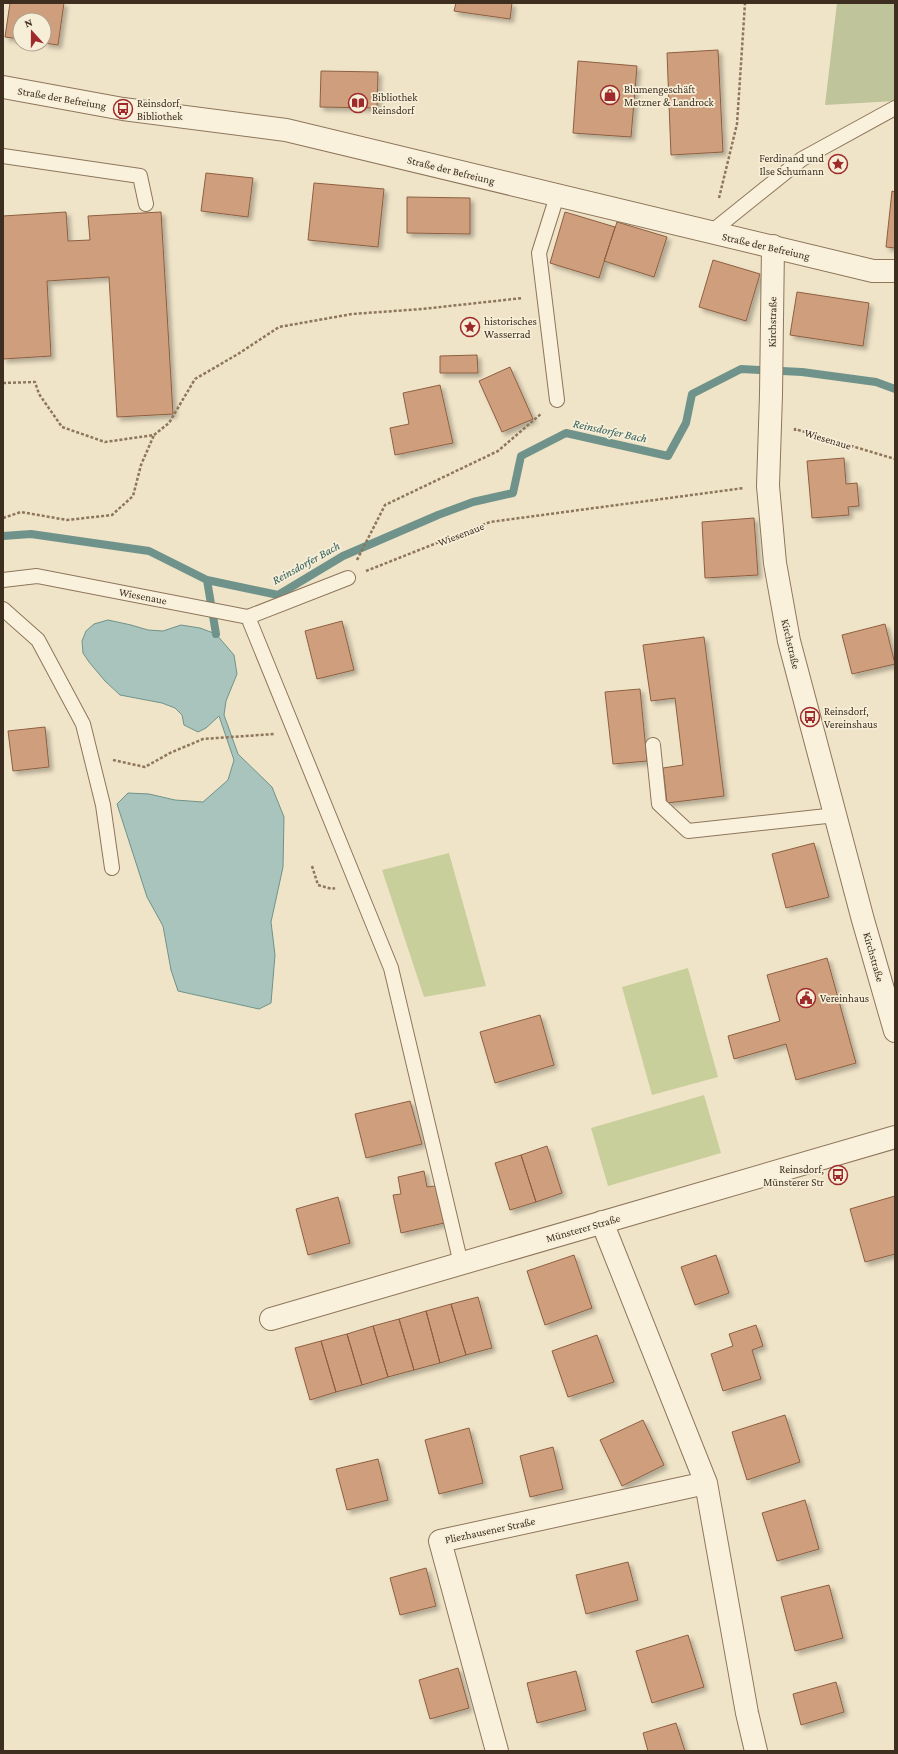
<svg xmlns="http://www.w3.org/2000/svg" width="898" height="1754" font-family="'Crimson Pro',serif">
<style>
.green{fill:#c9cf9b}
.cemetery{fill:#bfc49a}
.water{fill:#a9c4bc;stroke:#6f938a}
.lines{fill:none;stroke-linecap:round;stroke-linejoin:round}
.stream{stroke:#6f938a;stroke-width:8}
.building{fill:#cf9f7d;stroke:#8d5f41;filter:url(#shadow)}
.service-casing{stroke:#8d765c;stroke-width:16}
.minor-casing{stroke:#8d765c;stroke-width:24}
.path{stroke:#8d765c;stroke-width:2.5;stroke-dasharray:3 2;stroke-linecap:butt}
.service{stroke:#faf1dc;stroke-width:14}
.minor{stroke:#faf1dc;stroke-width:22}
.labels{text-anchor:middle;stroke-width:3.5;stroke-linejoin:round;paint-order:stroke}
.poi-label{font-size:11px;fill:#3d2e20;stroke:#f7eed8;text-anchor:start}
.street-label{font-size:11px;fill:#3d2e20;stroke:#f7eed8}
.water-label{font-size:12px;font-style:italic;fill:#2f5d5a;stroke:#f7eed8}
</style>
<defs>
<filter id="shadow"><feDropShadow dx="3.5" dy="3.5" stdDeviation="2" flood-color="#0004"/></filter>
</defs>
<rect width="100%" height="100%" fill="#f0e4c8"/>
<path class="green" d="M 449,853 L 486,986 L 424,997 L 382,870 Z
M 688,968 L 718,1077 L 652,1095 L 622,987 Z
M 704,1095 L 721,1153 L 608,1186 L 591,1128 Z"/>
<path class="cemetery" d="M 837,3 L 895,3 L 895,101 L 825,105 Z"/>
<path class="water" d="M 108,620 L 131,625 L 148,630 L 163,631 L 181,625 L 200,628 L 216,634 L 234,655 L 237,674 L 226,701 L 224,715 L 238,754 L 272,787 L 284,817 L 283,867 L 271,922 L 275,955 L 271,1003 L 259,1009 L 178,991 L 171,970 L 163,926 L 147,897 L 117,804 L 128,793 L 149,794 L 175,800 L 203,802 L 228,780 L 234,760 L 219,716 L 206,728 L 198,732 L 184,725 L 182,715 L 175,708 L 162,703 L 120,695 L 105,681 L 89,662 L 83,653 L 82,641 L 86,631 L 94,624 Z"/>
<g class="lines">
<path class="stream" d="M 3,536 L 31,534 L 149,551 L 207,580 L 278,595 L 343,556 L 438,515 L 473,502 L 513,493 L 521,456 L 566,433 L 668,456 L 686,423 L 692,394 L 741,369 L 802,372 L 876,382 L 895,389
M 207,580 L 216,634"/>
</g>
<path class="building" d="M 10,3 L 64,3 L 58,45 L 44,43 L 44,20 L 20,20 L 20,39 L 5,37 Z
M 456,3 L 512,3 L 510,19 L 454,11 Z
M 718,50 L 723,152 L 671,155 L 667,53 Z
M 578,61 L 637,66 L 631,137 L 573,133 Z
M 321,71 L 378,72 L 377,108 L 320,107 Z
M 206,173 L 253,178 L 248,217 L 201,211 Z
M 314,183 L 384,189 L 378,247 L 308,240 Z
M 892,191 L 895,192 L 895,248 L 886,247 Z
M 407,197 L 470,198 L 470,234 L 407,233 Z
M 66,212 L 68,241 L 90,240 L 88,216 L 161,212 L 173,414 L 117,417 L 109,277 L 47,281 L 51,356 L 3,359 L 3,216 Z
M 565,212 L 615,227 L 599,278 L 550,263 Z
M 617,222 L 667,237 L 654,277 L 604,261 Z
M 713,260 L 760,274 L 746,321 L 699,307 Z
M 797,292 L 869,303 L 863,346 L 790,335 Z
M 477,355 L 478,373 L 440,373 L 440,356 Z
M 510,367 L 533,419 L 502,432 L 479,381 Z
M 440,385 L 453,443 L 395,455 L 390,428 L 409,424 L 403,393 Z
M 844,458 L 846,484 L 857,483 L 859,506 L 848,507 L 849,515 L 812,518 L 807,461 Z
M 754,518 L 758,575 L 705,578 L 702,522 Z
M 342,621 L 354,670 L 317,679 L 305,631 Z
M 885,624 L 895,664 L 852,674 L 842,635 Z
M 704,637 L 724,796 L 667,803 L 663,768 L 683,765 L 675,698 L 651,701 L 643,645 Z
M 640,689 L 647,761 L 613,764 L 605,692 Z
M 45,727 L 49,767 L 13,771 L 8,731 Z
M 814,843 L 829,897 L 786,908 L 772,854 Z
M 827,958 L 856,1063 L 796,1080 L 786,1044 L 734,1059 L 728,1036 L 780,1021 L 767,975 Z
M 540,1015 L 554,1065 L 495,1083 L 480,1032 Z
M 410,1101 L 422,1144 L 366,1158 L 355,1114 Z
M 547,1146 L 562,1193 L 536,1202 L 521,1155 Z
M 521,1155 L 536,1202 L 510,1210 L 495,1163 Z
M 424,1171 L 427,1187 L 435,1186 L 444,1223 L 401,1233 L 393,1195 L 401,1194 L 398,1177 Z
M 895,1196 L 895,1254 L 865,1262 L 850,1209 Z
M 338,1197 L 350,1243 L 308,1255 L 296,1209 Z
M 574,1255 L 592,1308 L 545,1325 L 527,1271 Z
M 716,1255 L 729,1293 L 695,1305 L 681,1267 Z
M 478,1297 L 492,1348 L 466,1355 L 451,1304 Z
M 451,1304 L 466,1355 L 440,1363 L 426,1311 Z
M 426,1311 L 440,1363 L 414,1370 L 399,1319 Z
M 399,1319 L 414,1370 L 388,1377 L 373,1326 Z
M 756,1325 L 763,1346 L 752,1350 L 761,1379 L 723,1391 L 711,1354 L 733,1346 L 729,1334 Z
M 373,1326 L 388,1377 L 362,1385 L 347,1334 Z
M 347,1334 L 362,1385 L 336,1392 L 321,1341 Z
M 597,1335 L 614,1382 L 568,1397 L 552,1351 Z
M 321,1341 L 336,1392 L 310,1400 L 295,1348 Z
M 785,1415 L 800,1462 L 747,1480 L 732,1432 Z
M 643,1420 L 664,1465 L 622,1486 L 600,1440 Z
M 469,1428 L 483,1483 L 439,1494 L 425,1440 Z
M 553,1447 L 563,1489 L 530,1497 L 520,1456 Z
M 378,1459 L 388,1500 L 347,1510 L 336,1469 Z
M 805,1500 L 819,1549 L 777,1561 L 762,1513 Z
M 628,1562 L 638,1600 L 586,1614 L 576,1575 Z
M 426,1568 L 436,1606 L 400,1615 L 390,1578 Z
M 829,1585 L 843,1638 L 795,1651 L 781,1597 Z
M 688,1635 L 704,1687 L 652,1703 L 636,1651 Z
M 458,1668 L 469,1708 L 430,1719 L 419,1680 Z
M 576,1671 L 586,1710 L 537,1723 L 527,1683 Z
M 836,1682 L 844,1712 L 801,1725 L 793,1694 Z
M 676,1723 L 685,1751 L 648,1751 L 643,1733 Z"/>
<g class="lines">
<g class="service-casing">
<path id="service" d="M 3,156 L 140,176 L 146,204
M 710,233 L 802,159 L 895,108
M 557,400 L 539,253 L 557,196
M 3,580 L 37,576 L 248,617 L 348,578
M 3,609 L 38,640 L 83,724 L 103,805 L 112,868
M 248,617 L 391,968 L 461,1264
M 653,745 L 659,804 L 688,831 L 836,815"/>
</g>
<g class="minor-casing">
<path id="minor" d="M 3,87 L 123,109 L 286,130 L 873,271 L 895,271
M 773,246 L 771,395 L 768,486 L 775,563 L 789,641 L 863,920 L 895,1031
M 602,1222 L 706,1483 L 747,1713 L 756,1751
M 271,1319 L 895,1137
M 497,1751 L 440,1541 L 706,1483"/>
</g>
<path class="path" d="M 719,198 L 737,124 L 745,3
M 3,383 L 35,382 L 39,394 L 62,427 L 105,442 L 154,435 L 169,423 L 195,379 L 238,354 L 279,327 L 352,314 L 422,309 L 523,298
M 795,431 L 795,429 L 895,459
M 3,518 L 21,512 L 67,520 L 112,515 L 133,496 L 141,465 L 154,435
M 357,560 L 385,505 L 498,451 L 542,413
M 366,571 L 490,522 L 744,488
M 113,760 L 145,767 L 170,753 L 203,739 L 274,734
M 312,866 L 318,885 L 332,889 L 335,888"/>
<use href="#service" class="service"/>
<use href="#minor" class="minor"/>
</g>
<defs>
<g id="shop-ring" transform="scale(1)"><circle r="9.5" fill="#f7eed8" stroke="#9e2a2b" stroke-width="1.5"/><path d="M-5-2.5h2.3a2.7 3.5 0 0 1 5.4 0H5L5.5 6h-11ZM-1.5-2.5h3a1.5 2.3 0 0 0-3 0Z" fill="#9e2a2b"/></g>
<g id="library-ring" transform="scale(1)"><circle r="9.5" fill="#f7eed8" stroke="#9e2a2b" stroke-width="1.5"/><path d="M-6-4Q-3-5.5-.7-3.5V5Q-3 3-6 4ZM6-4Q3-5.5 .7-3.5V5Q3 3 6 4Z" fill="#9e2a2b"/></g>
<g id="bus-ring" transform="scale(1)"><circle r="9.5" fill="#f7eed8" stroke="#9e2a2b" stroke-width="1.5"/><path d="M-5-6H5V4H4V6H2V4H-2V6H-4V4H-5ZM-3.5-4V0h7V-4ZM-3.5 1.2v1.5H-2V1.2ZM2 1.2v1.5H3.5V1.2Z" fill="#9e2a2b"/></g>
<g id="sight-ring" transform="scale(1)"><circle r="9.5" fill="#f7eed8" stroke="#9e2a2b" stroke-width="1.5"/><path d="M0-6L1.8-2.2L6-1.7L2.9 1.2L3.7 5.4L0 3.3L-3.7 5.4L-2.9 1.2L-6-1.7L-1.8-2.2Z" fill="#9e2a2b"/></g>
<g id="civic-ring" transform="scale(1)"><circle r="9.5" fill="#f7eed8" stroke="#9e2a2b" stroke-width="1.5"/><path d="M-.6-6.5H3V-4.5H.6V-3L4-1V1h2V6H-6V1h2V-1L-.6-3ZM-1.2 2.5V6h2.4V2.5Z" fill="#9e2a2b"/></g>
</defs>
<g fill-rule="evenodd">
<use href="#shop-ring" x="610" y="95"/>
<use href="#library-ring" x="358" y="103"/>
<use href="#bus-ring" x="123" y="109"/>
<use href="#sight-ring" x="838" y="164"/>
<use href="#sight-ring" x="470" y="327"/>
<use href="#bus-ring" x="810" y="717"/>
<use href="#civic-ring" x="806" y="998"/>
<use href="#bus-ring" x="838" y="1175"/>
</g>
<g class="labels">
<g class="poi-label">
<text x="624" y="93">Blumengeschäft<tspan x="624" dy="13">Metzner &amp; Landrock</tspan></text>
<text x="372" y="101">Bibliothek<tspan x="372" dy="13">Reinsdorf</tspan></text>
<text x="137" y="107">Reinsdorf,<tspan x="137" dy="13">Bibliothek</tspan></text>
<text x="824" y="162" text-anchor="end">Ferdinand und<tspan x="824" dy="13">Ilse Schumann</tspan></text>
<text x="484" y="325">historisches<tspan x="484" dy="13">Wasserrad</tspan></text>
<text x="824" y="715">Reinsdorf,<tspan x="824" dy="13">Vereinshaus</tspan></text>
<text x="820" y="1002">Vereinhaus</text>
<text x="824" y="1173" text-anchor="end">Reinsdorf,<tspan x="824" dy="13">Münsterer Str</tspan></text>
</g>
<g class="street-label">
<text transform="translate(62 98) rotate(10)" y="4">Straße der Befreiung</text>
<text transform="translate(451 170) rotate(14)" y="4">Straße der Befreiung</text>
<text transform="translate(766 246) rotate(13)" y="4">Straße der Befreiung</text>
<text transform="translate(772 322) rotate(-89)" y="4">Kirchstraße</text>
<text transform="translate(828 439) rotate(17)" y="4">Wiesenaue</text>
<text transform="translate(461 534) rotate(-21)" y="4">Wiesenaue</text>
<text transform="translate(143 596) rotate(11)" y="4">Wiesenaue</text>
<text transform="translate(791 644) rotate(77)" y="4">Kirchstraße</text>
<text transform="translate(874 957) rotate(74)" y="4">Kirchstraße</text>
<text transform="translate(583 1228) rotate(-16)" y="4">Münsterer Straße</text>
<text transform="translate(490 1530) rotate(-12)" y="4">Pliezhausener Straße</text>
</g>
<g class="water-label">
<text transform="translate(610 431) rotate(12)" y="4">Reinsdorfer Bach</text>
<text transform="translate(306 563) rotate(-29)" y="4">Reinsdorfer Bach</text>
</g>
</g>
<rect width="898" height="1754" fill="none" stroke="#3d2e20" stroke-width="8"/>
<g transform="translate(32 32) rotate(339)"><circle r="19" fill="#f7eed8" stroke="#ada18e"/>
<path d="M0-3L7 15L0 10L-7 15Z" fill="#9e2a2b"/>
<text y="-6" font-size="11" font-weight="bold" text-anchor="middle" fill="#3d2e20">N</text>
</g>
</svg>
